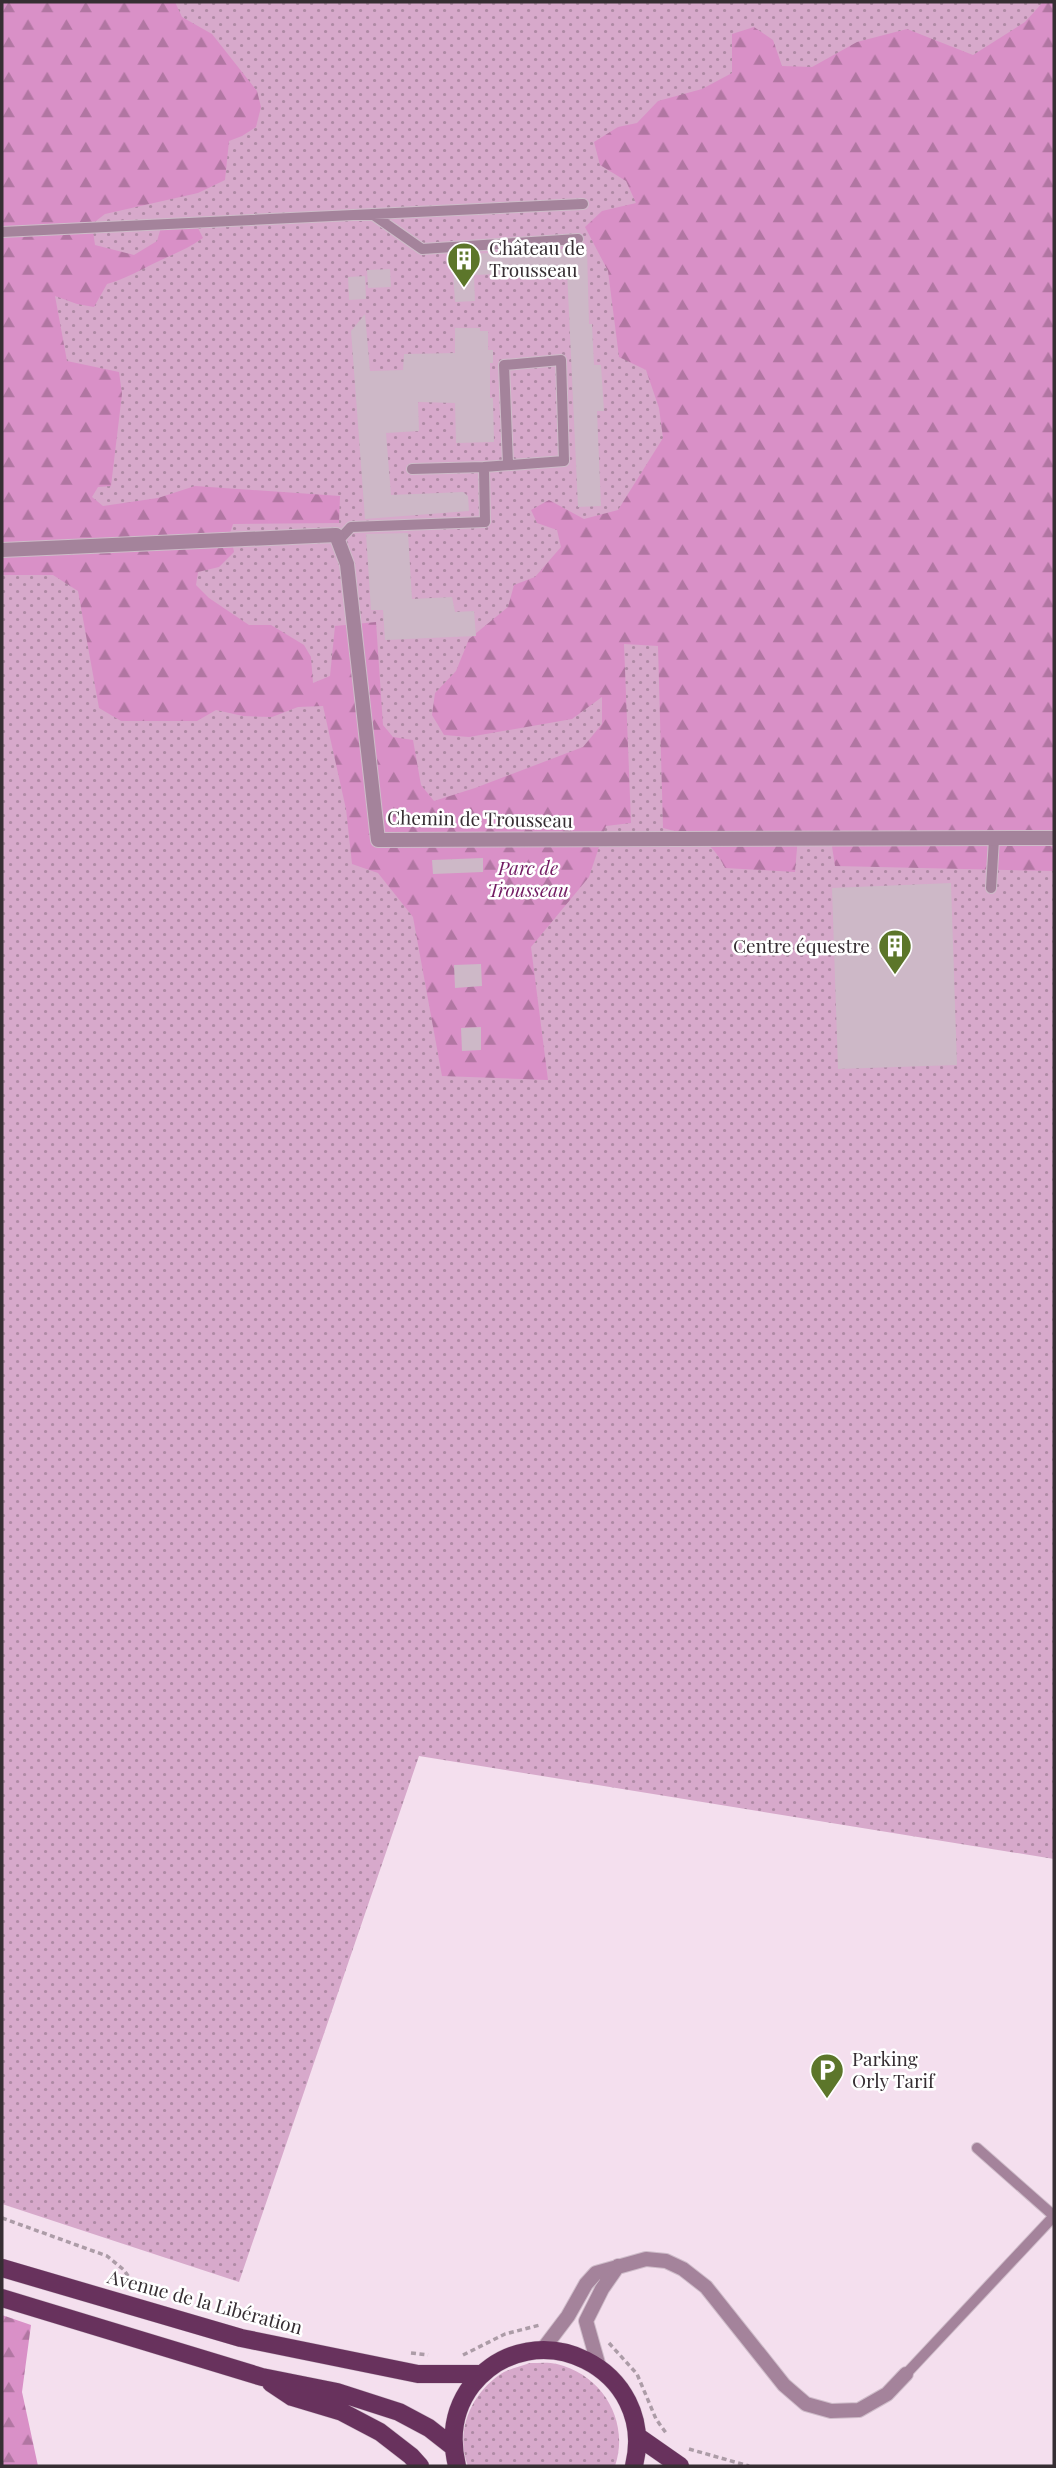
<svg xmlns="http://www.w3.org/2000/svg" width="1056" height="2468" font-family="'Playfair Display',serif">
<style>
.grass{fill:url(#grass-dots)}
.forest{fill:url(#forest-firs)}
.building{fill:#cdb8c7}
.lines{fill:none;stroke-linecap:round;stroke-linejoin:round}
.lane-casing{stroke:#cebcc9;stroke-width:12}
.street-casing{stroke:#cebcc9;stroke-width:16}
.primary-casing{stroke:#cebcc9;stroke-width:19}
.path{stroke:#ac9ca7;stroke-width:3.5;stroke-dasharray:5 3.5;stroke-linecap:butt}
.lane{stroke:#a4839b;stroke-width:10}
.street{stroke:#a4839b;stroke-width:14}
.primary{stroke:#68325d;stroke-width:18}
.labels{text-anchor:middle;stroke-width:5;stroke-linejoin:round;paint-order:stroke}
.poi-label{font-size:19px;fill:#362e33;stroke:#fff;text-anchor:start}
.street-label{font-size:19px;fill:#362e33;stroke:#fff}
.park-label{font-size:19px;font-style:italic;fill:#721c63;stroke:#fff}
</style>
<defs>
<pattern id="grass-dots" width="8" height="8" patternUnits="userSpaceOnUse" patternTransform="scale(1.75)"><rect width="8" height="8" fill="#d7a9cb"/><path d="M2 2h.1M6 6h.1" fill="none" stroke="#af8aa5" stroke-width="1.8" stroke-linecap="round"/></pattern>
<pattern id="forest-firs" width="22" height="20" patternUnits="userSpaceOnUse" patternTransform="scale(1.75)"><rect width="22" height="20" fill="#d990c7"/><path d="M5 1l3.5 6h-7zM16 11l3.5 6h-7z" fill="#b176a2"/></pattern>
</defs>
<rect width="100%" height="100%" fill="#f4dfee"/>
<path class="grass" d="M 2,2 L 1054,2 L 1054,1859 L 419,1756 L 239,2282 L 2,2204 Z
M 530,2363 C 539,2363 549,2362 557,2364 C 603,2375 630,2422 615,2466 L 468,2466 C 454,2431 472,2391 504,2372 C 512,2368 522,2366 530,2363 Z"/>
<path class="forest" d="M 2,2 L 175,2 L 182,17 L 212,34 L 257,91 L 261,107 L 256,127 L 242,136 L 229,141 L 225,180 L 198,193 L 105,214 L 92,224 L 95,245 L 134,255 L 157,241 L 162,224 L 194,220 L 203,238 C 189,248 174,254 159,261 C 140,270 127,278 107,284 L 94,307 L 77,304 L 55,296 L 67,361 L 119,372 L 122,394 L 111,486 L 98,487 L 92,497 L 103,506 L 158,498 L 195,486 L 340,496 L 339,523 L 233,524 L 230,533 L 234,552 L 219,567 L 198,572 L 196,585 L 209,598 L 249,625 L 271,625 L 304,645 L 311,657 L 313,683 L 330,676 L 335,626 L 376,622 L 383,725 L 393,737 L 413,740 L 421,785 L 434,801 L 475,788 L 583,747 L 602,724 L 602,697 L 572,719 L 469,737 L 444,735 L 432,715 L 435,693 L 456,671 L 469,639 L 508,607 L 514,585 L 535,577 L 561,547 L 557,530 L 537,523 L 531,510 L 549,500 L 584,519 L 618,510 L 663,438 L 659,408 L 646,370 L 619,357 L 608,271 L 585,227 L 602,211 L 636,203 L 626,181 L 600,165 L 594,142 L 618,127 L 637,123 L 658,101 L 702,89 L 732,73 L 732,34 L 754,27 L 773,40 L 782,66 L 812,67 L 857,42 L 907,29 L 973,55 L 1025,22 L 1043,2 L 1054,2 L 1054,871 L 835,866 L 831,840 L 798,836 L 795,872 L 725,868 C 710,837 694,836 663,828 L 658,646 L 624,644 L 631,823 L 606,826 L 589,877 L 531,947 L 548,1080 L 442,1076 L 413,917 L 378,873 L 352,864 L 346,809 L 323,706 L 298,707 L 272,717 L 243,716 L 216,710 L 197,721 L 121,721 L 99,708 L 78,591 L 53,575 L 2,575 Z
M 2,2315 L 31,2325 L 22,2392 L 38,2466 L 2,2466 Z"/>
<path class="building" d="M 587,248 L 589,324 L 592,324 L 594,365 L 601,365 L 604,411 L 597,411 L 601,506 L 578,507 L 567,271 L 474,275 L 475,301 L 455,302 L 452,255 Z
M 390,269 L 391,287 L 368,288 L 367,270 Z
M 365,276 L 366,299 L 349,300 L 348,277 Z
M 365,314 L 370,371 L 403,370 L 404,354 L 455,353 L 455,328 L 480,328 L 480,331 L 488,331 L 488,350 L 493,350 L 493,363 L 490,363 L 490,398 L 493,398 L 494,442 L 456,443 L 455,403 L 418,402 L 419,431 L 386,433 L 391,495 L 463,492 L 468,496 L 469,511 L 365,519 L 351,331 Z
M 408,533 L 412,599 L 452,597 L 455,612 L 474,611 L 476,636 L 385,640 L 383,610 L 371,610 L 366,534 Z
M 483,858 L 483,872 L 433,874 L 432,860 Z
M 951,883 L 957,1065 L 838,1069 L 832,888 Z
M 481,964 L 482,986 L 455,988 L 454,965 Z
M 481,1027 L 481,1050 L 462,1051 L 461,1028 Z"/>
<g class="lines">
<g class="lane-casing">
<path id="lane" d="M 372,214 L 422,249 L 578,239
M 2,232 L 583,204
M 484,467 L 564,461 L 561,360 L 504,365 L 508,464
M 338,541 L 351,527 L 485,522 L 484,467 L 412,469
M 991,888 L 994,839
M 977,2148 L 1054,2216
M 906,2374 L 1054,2216"/>
</g>
<g class="street-casing">
<path id="street" d="M 2,550 L 336,535 L 347,564 L 378,840 L 1054,838
M 543,2349 L 568,2316 L 586,2284 L 596,2273 L 646,2259 L 666,2261 L 683,2269 L 706,2287 L 784,2385 L 806,2404 L 831,2411 L 859,2410 L 887,2394 L 906,2374
M 599,2367 L 586,2321 L 602,2289 L 618,2266"/>
</g>
<g class="primary-casing">
<path id="primary" d="M 2,2268 L 241,2338 L 418,2374 L 481,2374
M 2,2298 L 262,2377 L 337,2392 L 399,2412 L 429,2428 L 452,2446
M 271,2383 L 292,2397 L 342,2412 L 380,2432 L 411,2456 L 420,2466
M 637,2436 L 680,2466
M 457,2466 C 450,2437 453,2410 472,2385 C 535,2308 658,2369 634,2466"/>
</g>
<path class="path" d="M 2,2218 L 107,2256 L 124,2270 L 136,2288
M 609,2343 L 637,2374 L 656,2419 L 666,2433
M 411,2353 L 428,2355
M 463,2355 L 505,2334 L 540,2325
M 689,2449 L 749,2466"/>
<use href="#lane" class="lane"/>
<use href="#street" class="street"/>
<use href="#primary" class="primary"/>
</g>
<defs>
<g id="building-pin" transform="scale(1.75)"><path d="M0 17L-7.5 6A9.5 9.5 0 1 1 7.5 6Z" fill="#5c762a" stroke="#fff"/><path d="M-4-6H4V6H1V3H-1V6H-4ZM-2.5-4.3h1.7v1.8h-1.7ZM.8-4.3h1.7v1.8H.8ZM-2.5-1h1.7V.8h-1.7ZM.8-1h1.7V.8H.8Z" fill="#fff"/></g>
<g id="parking-pin" transform="scale(1.75)"><path d="M0 17L-7.5 6A9.5 9.5 0 1 1 7.5 6Z" fill="#5c762a" stroke="#fff"/><path d="M-3.5-5.5H1a3.5 3.5 0 0 1 0 7H-1V5.5H-3.5ZM-1-3.4V-.6H.8a1.4 1.4 0 0 0 0-2.8Z" fill="#fff"/></g>
</defs>
<g fill-rule="evenodd">
<use href="#building-pin" x="464" y="259"/>
<use href="#building-pin" x="895" y="946"/>
<use href="#parking-pin" x="827" y="2070"/>
</g>
<g class="labels">
<g class="poi-label">
<text x="489" y="255">Château de<tspan x="489" dy="22">Trousseau</tspan></text>
<text x="870" y="953" text-anchor="end">Centre équestre</text>
<text x="852" y="2066">Parking<tspan x="852" dy="22">Orly Tarif</tspan></text>
</g>
<g class="street-label">
<text transform="translate(480 819) rotate(1)" y="7">Chemin de Trousseau</text>
<text transform="translate(205 2302) rotate(15)" y="7">Avenue de la Libération</text>
</g>
<g class="park-label">
<text x="528" y="875">Parc de<tspan x="528" dy="22">Trousseau</tspan></text>
</g>
</g>
<rect width="1056" height="2468" fill="none" stroke="#362e33" stroke-width="7"/>
</svg>
